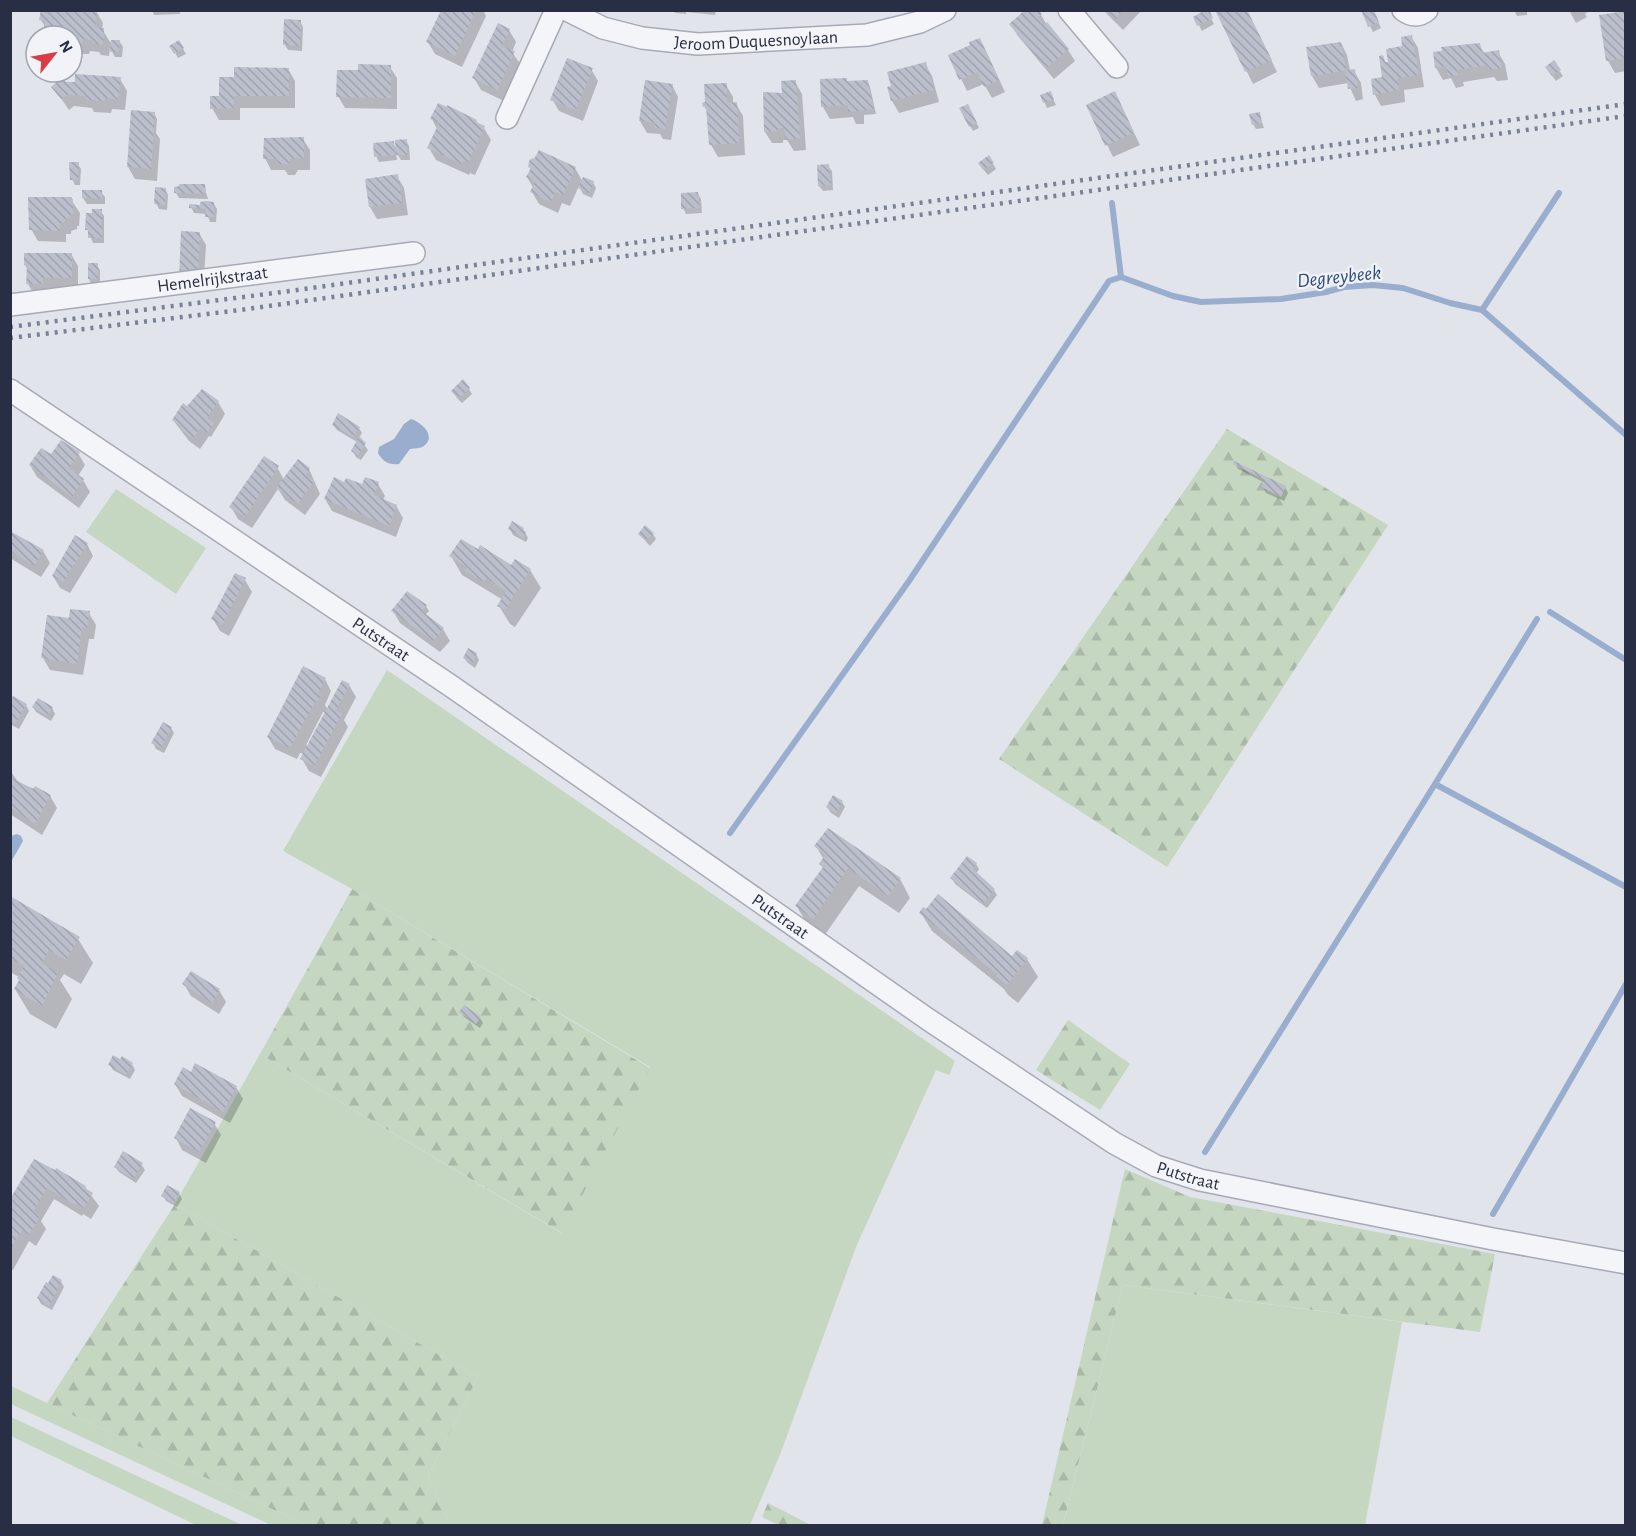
<svg xmlns="http://www.w3.org/2000/svg" width="1636" height="1536" font-family="'Alegreya Sans',sans-serif">
<style>
.green{fill:#c5d6c1}
.forest{fill:url(#forest-firs)}
.water{fill:#99aece}
.shadow{fill:#0003;fill-rule:evenodd}
.lines{fill:none;stroke-linecap:round;stroke-linejoin:round}
.stream{stroke:#99aece;stroke-width:6}
.building{fill:url(#building-back-hatch)}
.minor-casing{stroke:#a6aab6;stroke-width:24}
.minor{stroke:#f4f5f9;stroke-width:21}
.rail{stroke:#798196;stroke-width:4.5;stroke-dasharray:3 6;stroke-linecap:butt}
.labels{text-anchor:middle;stroke-width:4.5;stroke-linejoin:round;paint-order:stroke}
.street-label{font-size:18px;fill:#282f44;stroke:#f1f3f8}
.water-label{font-size:20px;font-style:italic;fill:#2e4a7c;stroke:#f1f3f8}
</style>
<defs>
<pattern id="forest-firs" width="22" height="20" patternUnits="userSpaceOnUse" patternTransform="scale(1.5)"><rect width="22" height="20" fill="#c5d6c1"/><path d="M5 1l3.5 6h-7zM16 11l3.5 6h-7z" fill="#a9b8a7"/></pattern>
<pattern id="building-back-hatch" width="6" height="6" patternUnits="userSpaceOnUse" patternTransform="scale(1.5)"><rect width="6" height="6" fill="#bbbfcb"/><path d="M-1 5l2 2M0 0l6 6M5-1l2 2" fill="none" stroke="#a1a4b0"/></pattern>
</defs>
<rect width="100%" height="100%" fill="#e1e4eb"/>
<path class="green" d="M 116,489 L 206,548 L 176,594 L 86,532 Z
M 387,670 L 955,1061 L 949,1075 L 936,1070 L 856,1247 L 781,1452 L 750,1525 L 450,1525 L 428,1476 L 478,1377 L 175,1204 L 260,1054 L 561,1233 L 650,1067 L 352,889 L 283,851 Z
M 1123,1285 L 1402,1322 L 1365,1525 L 1063,1526 Z
M 11,1386 L 306,1525 L 271,1525 L 11,1404 Z
M 11,1417 L 242,1525 L 196,1525 L 11,1436 Z"/>
<path class="forest" d="M 1227,429 L 1388,525 L 1167,867 L 999,759 Z
M 352,889 L 650,1068 L 562,1233 L 260,1054 Z
M 1068,1020 L 1130,1064 L 1100,1110 L 1036,1070 Z
M 1125,1169 L 1190,1197 L 1495,1254 L 1480,1332 L 1123,1285 L 1063,1525 L 1042,1525 Z
M 175,1204 L 478,1377 L 428,1476 L 450,1525 L 306,1525 L 47,1403 Z
M 768,1503 L 811,1525 L 778,1525 L 762,1517 Z"/>
<path class="water" d="M 411,419 C 421,422 436,435 425,445 C 421,449 415,448 410,449 L 399,464 C 389,465 383,462 378,453 L 379,447 L 394,439 L 404,424 Z
M 17,834 L 21,836 L 23,841 L 11,862 L 11,836 Z"/>
<path class="shadow" d="M 152,10 L 180,10 L 180,14 L 154,15 Z
M 443,10 L 483,10 L 486,16 L 462,67 L 435,54 L 428,42 Z
M 673,10 L 716,10 L 715,15 L 686,12 L 686,14 L 675,13 Z
M 1103,10 L 1142,10 L 1123,30 Z
M 1247,10 L 1277,72 L 1253,84 L 1217,11 Z
M 1362,10 L 1373,10 L 1381,28 L 1373,32 Z
M 1527,10 L 1527,15 L 1517,16 L 1514,10 Z
M 1569,10 L 1591,10 L 1585,14 L 1587,17 L 1576,23 Z
M 96,11 L 103,23 L 102,29 L 110,42 L 120,42 L 123,47 L 122,57 L 115,57 L 110,48 L 109,56 L 101,55 L 99,52 L 90,51 L 89,54 L 80,54 L 77,49 L 72,49 L 72,36 L 45,35 L 46,28 L 41,20 Z
M 1207,11 L 1214,24 L 1202,31 L 1195,18 Z
M 1626,13 L 1626,71 L 1615,73 L 1608,61 L 1601,16 Z
M 1041,15 L 1047,25 L 1068,50 L 1075,61 L 1054,79 L 1018,36 L 1011,25 Z
M 300,21 L 303,27 L 302,51 L 288,50 L 285,45 Z
M 509,30 L 516,42 L 512,52 L 521,65 L 504,101 L 481,90 L 474,78 Z
M 1411,36 L 1418,48 L 1424,87 L 1404,90 L 1405,102 L 1381,106 L 1375,95 L 1384,78 L 1383,57 L 1386,63 L 1389,63 L 1404,48 Z
M 179,42 L 186,54 L 178,58 L 172,47 Z
M 1341,43 L 1347,55 L 1350,71 L 1354,71 L 1361,83 L 1363,99 L 1356,101 L 1348,83 L 1319,88 L 1312,76 Z
M 1479,45 L 1485,54 L 1498,52 L 1505,64 L 1508,80 L 1497,81 L 1494,77 L 1463,82 L 1464,86 L 1456,88 L 1451,78 L 1443,80 L 1436,68 Z
M 986,51 L 1005,92 L 992,98 L 984,84 L 967,91 L 950,56 Z
M 1553,62 L 1563,76 L 1556,81 L 1550,73 Z
M 925,64 L 932,76 L 939,102 L 899,113 L 892,101 L 889,88 Z
M 390,67 L 397,78 L 397,109 L 345,108 L 338,96 L 359,71 Z
M 288,69 L 295,81 L 295,108 L 240,108 L 240,120 L 219,120 L 212,108 L 235,79 Z
M 591,69 L 598,81 L 583,121 L 559,111 L 552,99 Z
M 120,79 L 127,91 L 125,110 L 112,109 L 111,113 L 94,112 L 92,108 L 74,106 L 69,110 L 53,87 L 66,83 Z
M 846,79 L 848,83 L 867,82 L 870,87 L 876,114 L 864,115 L 864,124 L 856,124 L 853,117 L 830,119 L 823,107 L 822,81 Z
M 795,82 L 802,94 L 806,150 L 794,151 L 787,140 L 783,140 L 783,143 L 772,143 L 765,132 L 784,94 Z
M 672,85 L 678,97 L 671,140 L 663,139 L 660,134 L 647,133 L 640,121 Z
M 726,85 L 733,97 L 733,104 L 736,104 L 743,116 L 745,155 L 718,157 L 711,145 L 708,113 L 704,106 Z
M 1042,96 L 1053,99 L 1056,105 L 1047,108 Z
M 1088,105 L 1121,105 L 1140,145 L 1113,157 Z
M 961,109 L 971,111 L 979,128 L 973,131 Z
M 154,113 L 157,119 L 156,133 L 160,139 L 157,181 L 135,179 L 128,167 Z
M 1259,113 L 1264,128 L 1256,129 L 1253,124 Z
M 432,119 L 476,121 L 479,125 L 484,128 L 491,140 L 475,175 L 470,173 L 469,175 L 436,160 L 429,148 L 437,129 Z
M 303,139 L 310,150 L 310,170 L 298,170 L 295,175 L 288,175 L 285,170 L 271,170 L 265,158 Z
M 406,140 L 409,146 L 410,160 L 401,160 L 396,152 L 397,160 L 379,162 L 376,156 L 393,143 L 398,151 Z
M 78,164 L 81,169 L 80,185 L 75,185 L 72,179 Z
M 993,164 L 996,169 L 988,175 L 983,169 Z
M 529,166 L 575,168 L 583,182 L 593,182 L 596,188 L 592,198 L 583,194 L 579,186 L 570,206 L 562,203 L 558,213 L 539,204 L 532,192 L 534,189 L 527,177 L 531,170 Z
M 828,166 L 832,171 L 833,190 L 823,191 L 819,186 L 818,167 Z
M 397,176 L 404,188 L 408,215 L 377,219 L 370,207 L 366,180 Z
M 204,186 L 208,199 L 179,198 L 176,193 Z
M 165,189 L 168,195 L 167,210 L 159,209 L 156,203 Z
M 84,191 L 101,192 L 105,197 L 105,204 L 87,204 L 83,198 Z
M 698,194 L 701,199 L 702,213 L 686,214 L 683,208 Z
M 72,201 L 80,213 L 79,226 L 77,226 L 77,229 L 71,231 L 71,234 L 66,234 L 66,242 L 38,241 L 31,229 Z
M 214,204 L 217,209 L 216,222 L 210,222 L 207,214 L 194,213 L 191,207 Z
M 101,211 L 104,216 L 104,243 L 93,243 L 87,229 Z
M 199,233 L 206,245 L 204,277 L 188,289 Z
M 71,254 L 78,266 L 78,290 L 35,296 L 28,284 L 28,270 L 25,265 Z
M 89,265 L 97,265 L 100,270 L 100,284 L 92,285 L 89,279 Z
M 469,389 L 472,394 L 462,403 L 456,397 Z
M 203,391 L 218,402 L 225,414 L 211,437 L 209,436 L 200,449 L 189,441 L 173,420 L 187,408 Z
M 333,425 L 359,428 L 362,433 L 359,438 L 368,450 L 361,460 L 356,457 L 353,451 L 357,442 L 337,430 Z
M 78,453 L 85,465 L 78,476 L 83,480 L 90,492 L 79,508 L 37,477 L 30,465 L 51,456 Z
M 1235,464 L 1285,487 L 1288,493 L 1284,501 L 1266,493 L 1263,487 L 1265,483 L 1238,469 Z
M 277,467 L 284,480 L 309,469 L 320,494 L 305,515 L 285,500 L 278,489 L 252,528 L 238,519 L 231,507 Z
M 345,484 L 363,486 L 378,484 L 385,496 L 383,500 L 396,506 L 403,518 L 396,537 L 332,511 L 325,499 Z
M 510,529 L 523,529 L 528,538 L 526,542 L 513,535 Z
M 10,532 L 43,551 L 50,563 L 41,577 L 10,558 Z
M 639,534 L 653,534 L 656,539 L 650,546 Z
M 87,544 L 93,556 L 70,593 L 60,588 L 53,576 Z
M 451,556 L 530,570 L 541,588 L 515,627 L 510,624 L 499,606 L 503,600 L 462,575 Z
M 245,580 L 252,592 L 229,636 L 220,631 L 213,619 Z
M 426,606 L 429,611 L 425,615 L 443,629 L 450,641 L 440,652 L 400,623 L 393,611 Z
M 89,613 L 96,625 L 94,639 L 89,639 L 83,675 L 50,670 L 43,658 L 70,620 Z
M 476,654 L 479,660 L 475,668 L 468,663 L 464,658 Z
M 325,679 L 331,691 L 325,705 L 328,710 L 349,685 L 356,697 L 344,720 L 348,727 L 321,777 L 309,771 L 302,759 L 304,754 L 300,753 L 297,759 L 275,749 L 268,737 ZM 323,712 L 326,713 L 308,746 L 306,745 Z
M 10,703 L 26,705 L 29,711 L 19,729 L 10,724 Z
M 33,707 L 52,708 L 55,714 L 51,721 L 36,712 Z
M 171,728 L 174,733 L 164,753 L 156,749 L 153,743 Z
M 10,770 L 18,782 L 50,796 L 57,808 L 42,835 L 10,814 Z
M 842,802 L 845,807 L 839,818 L 831,813 L 827,807 Z
M 816,846 L 900,879 L 910,898 L 899,913 L 859,886 L 824,936 L 808,925 L 797,907 L 824,869 L 821,864 L 824,860 Z
M 976,864 L 979,869 L 976,874 L 994,890 L 997,895 L 987,908 L 955,884 L 952,878 Z
M 10,897 L 78,939 L 93,963 L 81,984 L 64,974 L 60,980 L 72,999 L 56,1029 L 30,1014 L 15,989 L 20,981 L 19,977 L 10,972 Z
M 921,913 L 1012,958 L 1027,959 L 1038,977 L 1018,1003 L 1008,995 L 1004,989 L 932,931 Z
M 184,984 L 219,990 L 226,1002 L 219,1014 L 191,996 Z
M 461,1012 L 480,1018 L 483,1023 L 480,1028 L 464,1017 Z
M 132,1064 L 135,1070 L 130,1079 L 113,1070 L 110,1065 Z
M 191,1074 L 236,1087 L 243,1099 L 230,1123 L 182,1096 L 175,1084 Z
M 214,1123 L 221,1135 L 206,1163 L 182,1150 L 176,1138 Z
M 35,1161 L 85,1187 L 99,1206 L 91,1219 L 83,1214 L 82,1216 L 54,1199 L 41,1221 L 46,1229 L 36,1246 L 29,1241 L 13,1270 L 10,1269 L 10,1202 Z
M 141,1164 L 145,1170 L 136,1183 L 119,1172 L 115,1167 Z
M 179,1193 L 182,1199 L 177,1207 L 166,1201 L 163,1196 Z
M 61,1281 L 64,1287 L 52,1310 L 41,1304 L 38,1298 Z"/>
<g class="lines">
<path class="stream" d="M 1112,203 L 1121,277 L 1173,296 L 1201,302 L 1281,299 L 1326,292 L 1344,287 L 1373,285 L 1403,288 L 1450,303 L 1482,310 L 1626,435
M 1482,310 L 1559,193
M 1550,612 L 1626,660
M 1537,619 L 1435,784 L 1626,887
M 730,833 L 909,581 L 1109,281 L 1121,277
M 1205,1152 L 1435,784
M 1493,1214 L 1626,984"/>
</g>
<path class="building" d="M 41,10 L 97,10 L 95,27 L 104,28 L 103,45 L 92,43 L 92,40 L 83,39 L 83,43 L 72,42 L 72,36 L 43,35 L 45,21 L 39,20 Z
M 441,10 L 476,10 L 455,56 L 426,42 Z
M 1025,10 L 1039,10 L 1042,14 L 1038,17 L 1044,25 L 1047,22 L 1069,49 L 1046,68 L 1009,24 Z
M 1106,10 L 1124,10 L 1115,19 Z
M 1205,10 L 1209,10 L 1213,18 L 1197,26 L 1193,17 Z
M 1215,10 L 1247,10 L 1272,60 L 1245,72 Z
M 1361,10 L 1374,10 L 1379,22 L 1368,27 Z
M 1626,11 L 1626,58 L 1606,61 L 1599,15 Z
M 284,19 L 301,20 L 300,46 L 283,45 Z
M 498,23 L 510,29 L 502,46 L 515,51 L 497,90 L 472,78 Z
M 1412,35 L 1419,75 L 1398,78 L 1399,90 L 1373,95 L 1371,79 L 1382,77 L 1379,56 L 1383,55 L 1385,62 L 1388,62 L 1386,49 L 1402,46 L 1401,37 Z
M 980,38 L 999,80 L 984,87 L 977,72 L 959,80 L 948,55 L 970,45 L 969,42 Z
M 111,40 L 120,40 L 119,52 L 110,52 Z
M 179,40 L 184,48 L 174,54 L 169,46 Z
M 1341,42 L 1346,70 L 1355,69 L 1358,88 L 1348,89 L 1345,71 L 1311,76 L 1306,47 Z
M 1480,43 L 1482,53 L 1499,50 L 1502,68 L 1489,70 L 1487,65 L 1457,70 L 1458,75 L 1448,76 L 1446,66 L 1435,68 L 1433,52 L 1442,51 L 1441,47 Z
M 567,58 L 593,68 L 576,110 L 550,100 Z
M 1554,60 L 1561,70 L 1552,76 L 1545,67 Z
M 926,62 L 934,90 L 891,101 L 887,87 L 891,86 L 887,72 Z
M 358,64 L 391,65 L 391,98 L 336,97 L 337,70 L 358,70 Z
M 234,67 L 289,68 L 289,96 L 234,96 L 234,108 L 210,109 L 210,96 L 219,96 L 219,77 L 234,77 Z
M 75,74 L 121,77 L 118,99 L 105,98 L 105,101 L 86,100 L 86,96 L 67,95 L 61,99 L 51,87 L 63,77 L 66,82 L 75,82 Z
M 847,78 L 847,81 L 868,80 L 874,109 L 848,112 L 848,105 L 821,107 L 820,79 Z
M 645,80 L 673,84 L 665,129 L 654,128 L 655,123 L 639,121 Z
M 796,80 L 800,138 L 786,140 L 784,128 L 777,128 L 777,131 L 764,132 L 763,92 L 782,93 L 781,81 Z
M 727,83 L 727,103 L 737,102 L 739,143 L 709,145 L 706,107 L 703,107 L 702,103 L 705,102 L 704,84 Z
M 1051,91 L 1054,100 L 1043,103 L 1040,95 Z
M 1115,91 L 1134,133 L 1105,146 L 1086,105 Z
M 438,103 L 447,107 L 447,105 L 477,120 L 476,122 L 485,126 L 468,163 L 463,161 L 462,164 L 427,148 L 439,123 L 430,119 Z
M 968,104 L 977,123 L 969,127 L 959,108 Z
M 131,110 L 155,112 L 151,169 L 127,167 Z
M 1260,112 L 1262,123 L 1252,125 L 1249,114 Z
M 304,137 L 304,158 L 291,159 L 288,164 L 280,164 L 276,159 L 263,159 L 264,138 Z
M 407,139 L 407,155 L 396,155 L 395,140 Z
M 394,141 L 395,155 L 374,157 L 373,143 Z
M 539,150 L 576,167 L 563,195 L 555,192 L 551,202 L 530,192 L 535,182 L 526,177 L 531,168 L 528,167 L 529,161 L 532,158 L 534,159 Z
M 989,155 L 994,163 L 983,170 L 978,163 Z
M 69,162 L 79,162 L 78,180 L 70,180 Z
M 829,164 L 831,185 L 818,186 L 817,165 Z
M 398,174 L 402,203 L 369,207 L 365,179 Z
M 583,177 L 594,181 L 589,193 L 578,188 Z
M 179,184 L 205,184 L 206,194 L 174,193 L 174,187 L 179,186 Z
M 155,187 L 166,188 L 165,205 L 154,204 Z
M 82,190 L 102,190 L 102,199 L 82,198 Z
M 698,192 L 700,208 L 681,209 L 681,193 Z
M 28,197 L 71,197 L 73,200 L 73,214 L 71,214 L 71,217 L 65,219 L 64,223 L 60,223 L 60,231 L 29,230 Z
M 206,201 L 214,202 L 214,217 L 205,217 L 206,209 L 189,208 L 189,204 L 200,205 L 200,202 Z
M 92,209 L 102,209 L 102,238 L 88,238 L 88,230 L 85,230 L 86,213 L 92,213 Z
M 181,231 L 200,232 L 198,278 L 179,277 Z
M 24,253 L 72,253 L 72,278 L 43,278 L 43,284 L 26,284 L 27,265 L 24,265 Z
M 88,263 L 98,263 L 98,279 L 88,279 Z
M 463,379 L 470,388 L 458,399 L 451,391 Z
M 202,389 L 219,401 L 207,418 L 214,423 L 207,433 L 200,428 L 193,438 L 180,429 L 182,427 L 172,420 L 183,403 L 187,406 Z
M 338,413 L 360,427 L 353,437 L 332,425 Z
M 359,436 L 366,443 L 358,456 L 351,451 Z
M 61,440 L 80,452 L 69,468 L 84,479 L 72,497 L 29,465 L 41,448 L 51,454 Z
M 264,456 L 279,466 L 245,517 L 229,507 Z
M 298,459 L 310,468 L 306,475 L 314,481 L 298,504 L 276,488 Z
M 1234,461 L 1286,486 L 1281,497 L 1261,487 L 1265,480 L 1233,464 Z
M 334,477 L 344,482 L 346,478 L 362,484 L 365,477 L 379,482 L 374,495 L 397,505 L 389,526 L 324,499 Z
M 512,521 L 524,528 L 523,530 L 526,532 L 523,538 L 508,529 Z
M 645,525 L 654,533 L 646,541 L 638,534 Z
M 10,531 L 44,550 L 34,566 L 10,551 Z
M 75,535 L 88,543 L 63,582 L 52,576 Z
M 461,539 L 478,549 L 480,545 L 511,565 L 515,559 L 531,569 L 505,610 L 497,606 L 506,591 L 486,578 L 484,582 L 464,570 L 467,567 L 449,556 Z
M 235,573 L 246,578 L 222,625 L 211,619 Z
M 407,591 L 427,605 L 422,611 L 444,628 L 433,641 L 391,611 Z
M 70,609 L 90,611 L 87,628 L 82,627 L 77,664 L 41,658 L 47,615 L 69,618 Z
M 468,648 L 477,653 L 472,663 L 463,658 Z
M 303,666 L 326,678 L 318,694 L 321,695 L 318,701 L 316,700 L 290,748 L 267,737 Z
M 342,680 L 350,684 L 336,710 L 342,714 L 314,766 L 300,759 Z
M 13,696 L 27,704 L 15,724 L 10,721 L 10,700 Z
M 38,698 L 53,707 L 47,716 L 32,707 Z
M 163,722 L 172,727 L 161,748 L 151,743 Z
M 10,777 L 33,789 L 35,786 L 51,795 L 35,824 L 10,807 Z
M 833,795 L 843,801 L 836,813 L 826,807 Z
M 828,828 L 901,878 L 888,896 L 848,868 L 813,919 L 795,906 L 823,867 L 819,864 L 825,855 L 814,846 Z
M 967,856 L 977,863 L 973,869 L 995,889 L 983,904 L 950,878 Z
M 938,894 L 1012,956 L 1017,950 L 1028,958 L 1007,985 L 996,976 L 997,974 L 919,913 L 923,907 L 926,909 Z
M 10,896 L 80,937 L 66,960 L 49,950 L 42,963 L 58,973 L 42,1006 L 14,989 L 19,980 L 17,978 L 24,966 L 10,958 Z
M 191,971 L 220,989 L 212,1003 L 182,984 Z
M 464,1005 L 481,1017 L 476,1024 L 459,1012 Z
M 113,1055 L 120,1059 L 122,1056 L 133,1063 L 126,1075 L 108,1065 Z
M 195,1063 L 237,1086 L 223,1112 L 174,1084 L 183,1067 L 191,1072 Z
M 190,1108 L 216,1122 L 199,1152 L 174,1138 Z
M 123,1151 L 143,1163 L 133,1179 L 114,1167 Z
M 34,1159 L 55,1170 L 56,1168 L 86,1186 L 85,1188 L 93,1193 L 84,1208 L 76,1203 L 75,1205 L 47,1188 L 33,1212 L 40,1216 L 29,1235 L 22,1230 L 10,1250 L 10,1199 Z
M 167,1185 L 180,1192 L 174,1203 L 161,1196 Z
M 53,1275 L 62,1280 L 49,1306 L 37,1298 L 46,1282 L 48,1283 Z"/>
<g class="lines">
<g class="minor-casing">
<g id="minor">
<path id="s1" d="M 567,10 L 603,28 L 642,38 L 698,44 L 867,35 L 920,22 L 945,10"/>
<path d="M 1069,10 L 1117,67"/>
<path d="M 1403,10 C 1411,16 1419,17 1427,10"/>
<path d="M 507,118 L 556,10"/>
<path id="s2" d="M 10,305 L 414,253"/>
<path id="s3" d="M 10,390 L 451,686 L 929,1020 L 1114,1143 L 1156,1166 L 1200,1180 L 1493,1239 L 1626,1263"/>
</g>
</g>
<use href="#minor" class="minor"/>
<path class="rail" d="M 10,327 L 290,291 L 1626,104
M 10,338 L 240,310 L 1626,116"/>
</g>
<g class="labels">
<g class="street-label">
<text dy="6" stroke="none"><textPath href="#s1" startOffset="195">Jeroom Duquesnoylaan</textPath></text>
<text dy="6" stroke="none"><textPath href="#s2" startOffset="204">Hemelrijkstraat</textPath></text>
<text dy="6" stroke="none"><textPath href="#s3" startOffset="447">Putstraat</textPath></text>
<text dy="6" stroke="none"><textPath href="#s3" startOffset="933">Putstraat</textPath></text>
<text dy="6" stroke="none"><textPath href="#s3" startOffset="1418">Putstraat</textPath></text>
</g>
<g class="water-label">
<text transform="translate(1339 276) rotate(-6)" y="7">Degreybeek</text>
</g>
</g>
<rect width="1636" height="1536" fill="none" stroke="#282f44" stroke-width="24"/>
<g transform="translate(54 54) rotate(59)"><circle r="28" fill="#f1f3f8" stroke="#a1a5b0" stroke-width="1.5"/>
<path d="M0-4.5L10 22L0 15L-10 22Z" fill="#da3c45"/>
<text y="-9" font-size="16" font-weight="bold" text-anchor="middle" fill="#282f44">N</text>
</g>
</svg>
